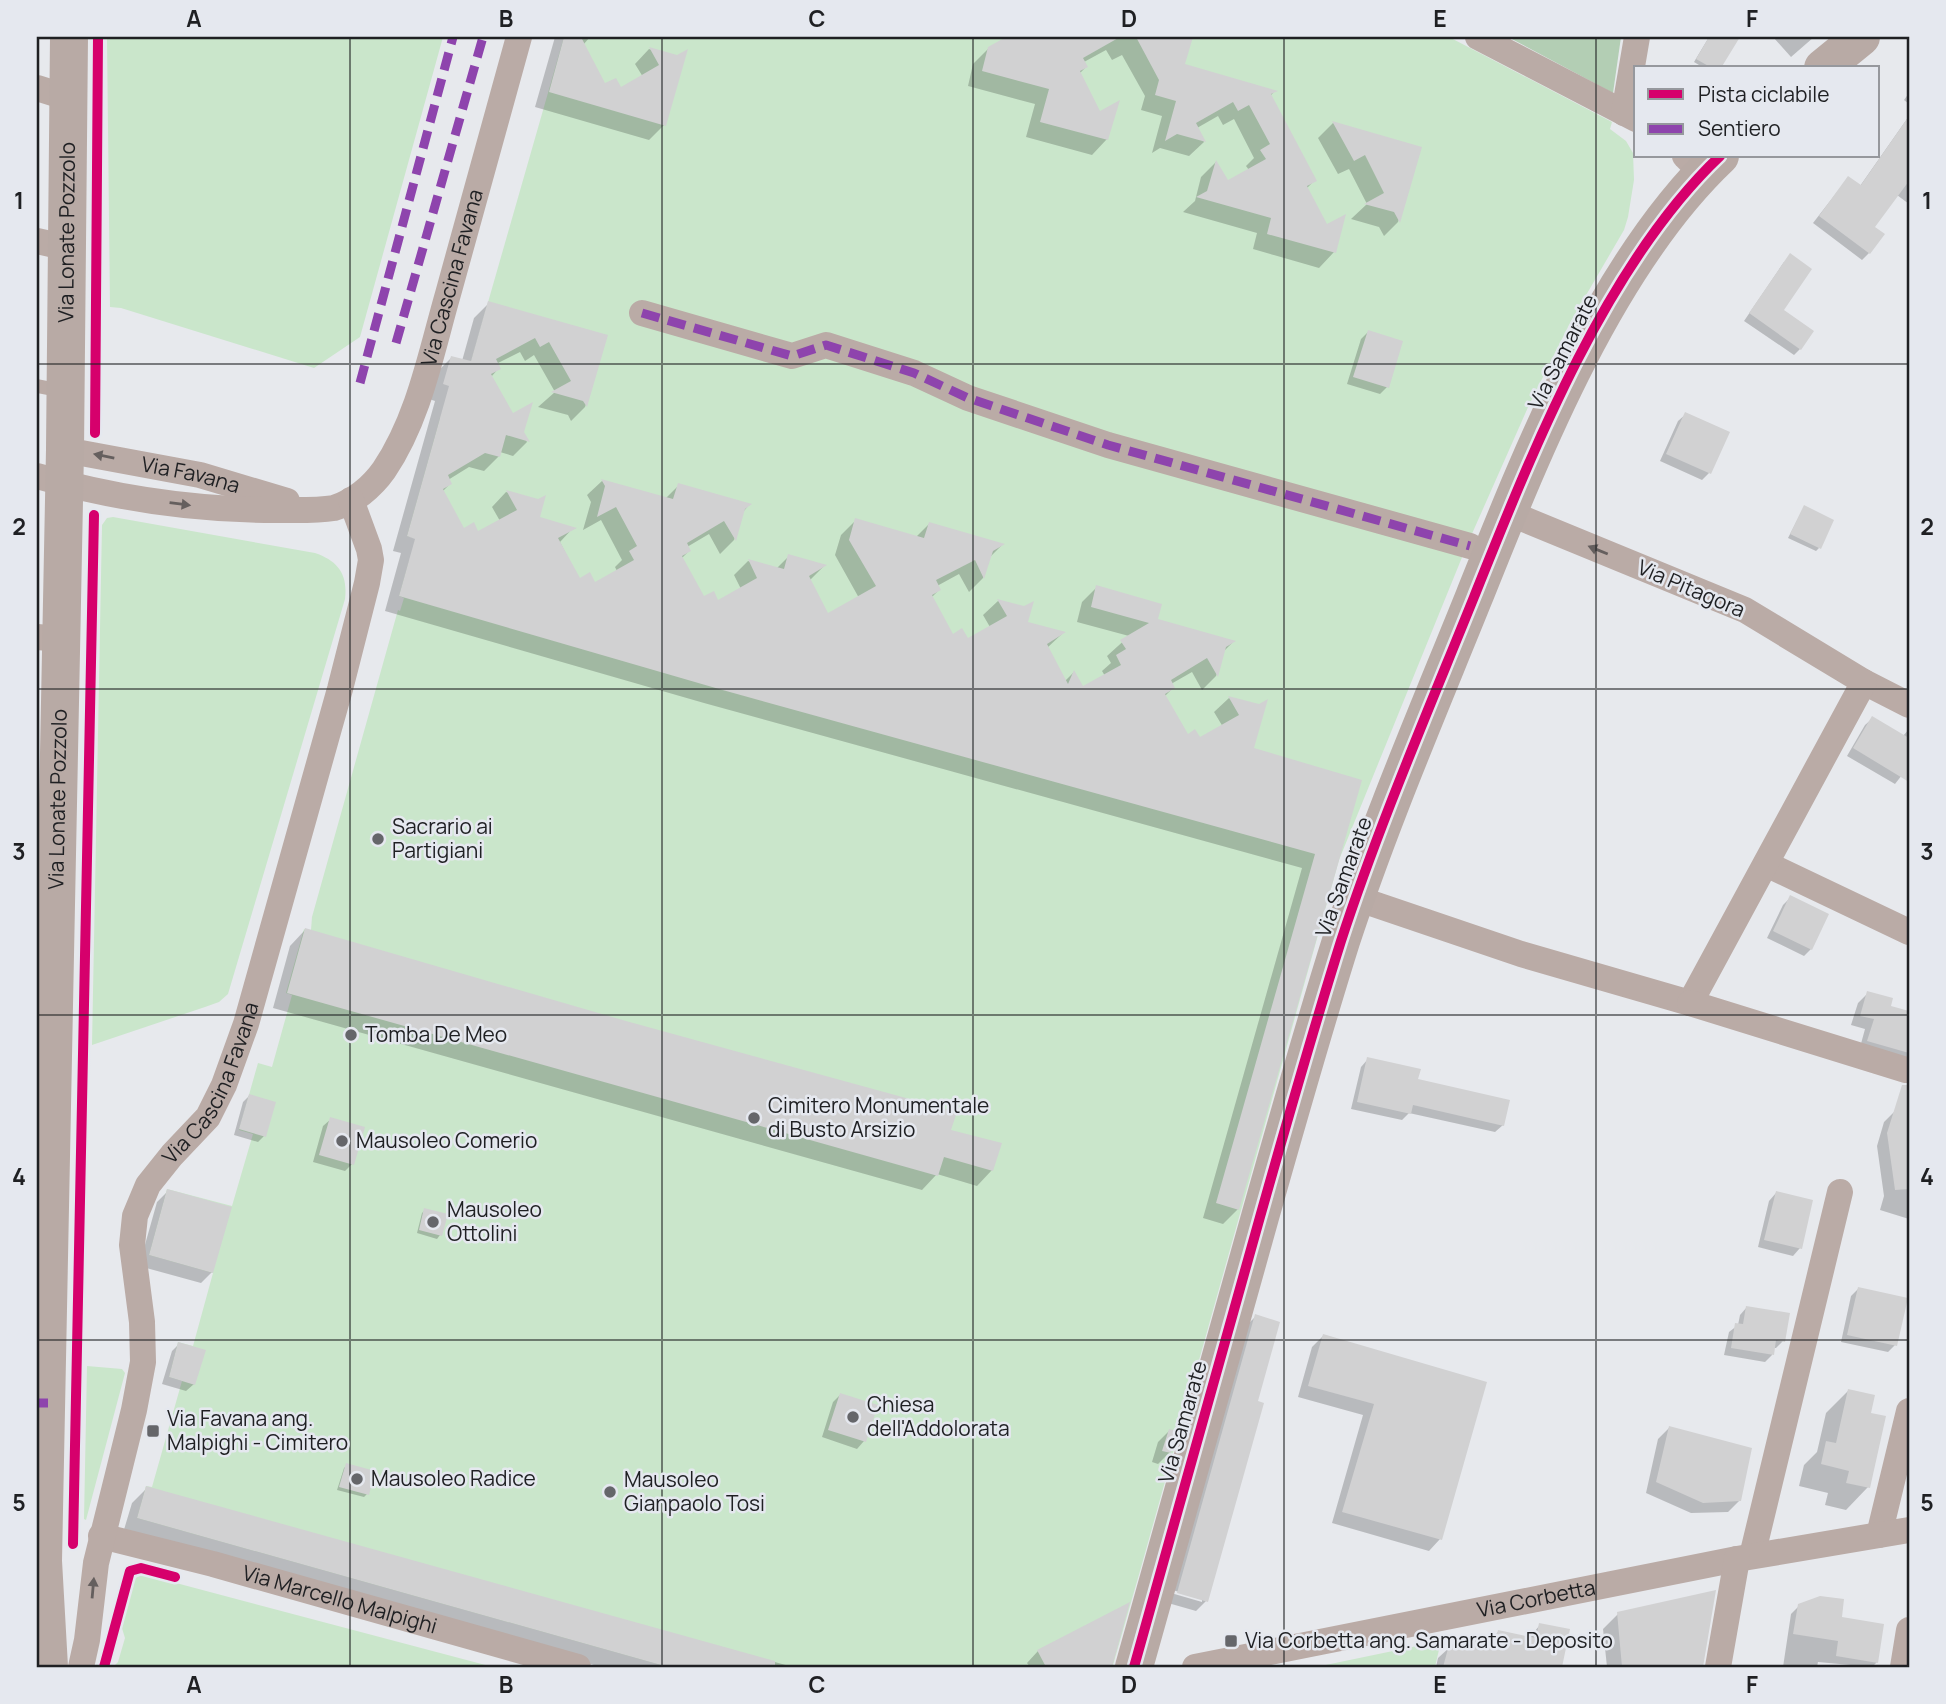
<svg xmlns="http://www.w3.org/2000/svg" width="1946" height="1704" font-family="Manrope,sans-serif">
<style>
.green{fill:#cae6cb}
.forest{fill:#b3ceb4}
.shadow{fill:#0003}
.building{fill:#d1d1d2}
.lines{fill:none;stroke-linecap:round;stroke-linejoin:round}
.lane{stroke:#baaba6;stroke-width:14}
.street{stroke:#baaba6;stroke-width:26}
.secondary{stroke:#b8aaa5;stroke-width:38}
.quiet{stroke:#8e44ad;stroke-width:9;stroke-dasharray:18 9;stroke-linecap:butt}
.cycleway-casing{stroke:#e5e8ef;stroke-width:15}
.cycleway{stroke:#d6006c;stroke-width:10}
.oneway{fill:#655f5e}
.grid{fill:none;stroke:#1f2023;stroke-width:2;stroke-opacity:0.55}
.poi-dot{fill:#65666a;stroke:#e5e8ef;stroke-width:2.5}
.labels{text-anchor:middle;stroke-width:5;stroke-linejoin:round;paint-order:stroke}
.street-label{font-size:21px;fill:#1f2023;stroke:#e5e8ef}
.poi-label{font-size:21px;fill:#1f2023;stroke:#e5e8ef;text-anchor:start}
.neatline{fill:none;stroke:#1f2023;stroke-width:2.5}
.grid-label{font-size:23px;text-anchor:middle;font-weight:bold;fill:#1f2023}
</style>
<rect width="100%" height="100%" fill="#e7e9ed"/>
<path class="green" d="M 107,37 L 443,37 L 360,337 L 314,368 L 121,308 L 110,307 Z
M 564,37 L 1449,37 L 1612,122 L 1610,129 L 1626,141 L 1633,153 L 1634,180 L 1628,217 L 1624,230 L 1571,321 L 1529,405 L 1467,545 L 1339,860 L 1140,1571 L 1113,1665 L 1108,1667 L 668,1667 L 137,1518 L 146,1486 L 152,1487 L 182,1381 L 169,1377 L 178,1342 L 193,1346 L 213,1273 L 149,1255 L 167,1189 L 232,1206 L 253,1134 L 239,1130 L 258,1063 L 272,1067 L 292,995 L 286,993 L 304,929 L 311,930 L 312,917 L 398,610 L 400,611 L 404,598 L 399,596 L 409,561 L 418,564 L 424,541 L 407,536 L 440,418 L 454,421 Z
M 113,517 L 315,553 C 338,561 348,574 345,599 L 228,994 L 219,1002 L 205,1007 L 92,1045 L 102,525 L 107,518 Z
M 87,1366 L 122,1369 L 125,1373 L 86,1520 L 84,1519 Z
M 141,1575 L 146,1575 L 493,1667 L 113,1667 L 118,1662 L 125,1638 L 121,1625 L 134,1579 Z
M 1441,1641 L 1435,1667 L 1316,1667 Z"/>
<path class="forest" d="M 1508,37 L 1621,37 L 1613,93 Z"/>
<path class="shadow" d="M 555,37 L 590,37 L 583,45 L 605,85 L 620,90 L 643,77 L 635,64 L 649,49 L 678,57 L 664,125 L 649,140 L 535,107 Z
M 1010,37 L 1191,37 L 1183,65 L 1275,91 L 1270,96 L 1315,180 L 1306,189 L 1334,252 L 1319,268 L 1253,249 L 1257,233 L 1183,212 L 1195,201 L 1201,177 L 1216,162 L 1227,182 L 1249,170 L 1246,166 L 1254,158 L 1234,119 L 1223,125 L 1218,116 L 1197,128 L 1204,142 L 1189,156 L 1160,148 L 1152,153 L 1162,116 L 1141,110 L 1145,96 L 1122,55 L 1112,60 L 1106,50 L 1084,62 L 1086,67 L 1079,74 L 1107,139 L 1092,155 L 1026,137 L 1035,104 L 968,86 L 973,64 L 989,48 Z
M 1709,37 L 1729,37 L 1736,41 L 1719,68 L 1704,68 L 1694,62 Z
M 1773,37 L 1814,37 L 1791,57 Z
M 1909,93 L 1909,104 L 1904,100 Z
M 1909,116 L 1909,204 L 1897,195 L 1873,228 L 1869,253 L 1862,260 L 1813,223 L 1848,178 L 1860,186 Z
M 1333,123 L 1420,148 L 1398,222 L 1384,236 L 1379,227 L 1351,219 L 1367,204 L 1349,169 L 1338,174 L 1318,138 Z
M 1784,262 L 1782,310 L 1800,349 L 1794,355 L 1744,321 Z
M 489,303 L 606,336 L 585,407 L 571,421 L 568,415 L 538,407 L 555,392 L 534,355 L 525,361 L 520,352 L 496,364 L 499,368 L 491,377 L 527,442 L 513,456 L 500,452 L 499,456 L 484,471 L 469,467 L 448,480 L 450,484 L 442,492 L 463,531 L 478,533 L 500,521 L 492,507 L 506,492 L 538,501 L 538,518 L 573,528 L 560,542 L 579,580 L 595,584 L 617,571 L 615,567 L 622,560 L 601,520 L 583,530 L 591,502 L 587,495 L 602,481 L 665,499 L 679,485 L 749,505 L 743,512 L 734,540 L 720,554 L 709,534 L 687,547 L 689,551 L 681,559 L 703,599 L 718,603 L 741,589 L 734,575 L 748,561 L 776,569 L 789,556 L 824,566 L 809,581 L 828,615 L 859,598 L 835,555 L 841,535 L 856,520 L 916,537 L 929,524 L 1002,545 L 989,558 L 983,578 L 969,592 L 959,574 L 937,586 L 939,590 L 931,598 L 952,636 L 967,641 L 990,627 L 983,615 L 998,601 L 1025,608 L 1026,624 L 1063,633 L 1047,648 L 1065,681 L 1073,673 L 1082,689 L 1105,676 L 1102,671 L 1111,663 L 1107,656 L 1129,636 L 1077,622 L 1082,602 L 1097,587 L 1156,621 L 1233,642 L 1223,652 L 1216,676 L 1202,690 L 1192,672 L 1171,684 L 1173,688 L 1165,696 L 1187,736 L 1199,740 L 1223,727 L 1214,712 L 1229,698 L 1259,706 L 1252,750 L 1360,781 L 1238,1209 L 1223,1224 L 1203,1218 L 1302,868 L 704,703 L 385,611 L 401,553 L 393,551 L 435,401 L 429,399 L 436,373 L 451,358 L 462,361 L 474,318 Z
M 1368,332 L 1387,387 L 1380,394 L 1347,384 L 1361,339 Z
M 1686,414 L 1727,433 L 1709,473 L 1702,480 L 1660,461 L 1678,421 Z
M 1804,507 L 1819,548 L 1816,551 L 1788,538 Z
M 1873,718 L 1903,736 L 1909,729 L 1909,766 L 1895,784 L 1847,756 L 1865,725 Z
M 1791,897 L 1811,949 L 1804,956 L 1767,938 L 1783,905 Z
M 305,930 L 949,1131 L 992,1170 L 977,1186 L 937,1174 L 922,1190 L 273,1008 L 290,946 Z
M 1868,993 L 1888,1007 L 1909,1013 L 1909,1065 L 1859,1051 L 1865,1029 L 1851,1025 L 1858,1003 Z
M 1368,1059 L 1416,1080 L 1503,1125 L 1495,1132 L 1409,1113 L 1402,1120 L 1351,1109 L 1361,1067 Z
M 249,1096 L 274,1104 L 264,1136 L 258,1142 L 234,1135 L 243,1102 Z
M 1895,1111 L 1909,1115 L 1909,1219 L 1880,1210 L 1884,1196 L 1877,1146 L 1884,1122 Z
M 331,1119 L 352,1164 L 345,1171 L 313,1162 L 323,1126 Z
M 168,1191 L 212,1272 L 201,1283 L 139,1266 L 157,1202 Z
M 1776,1193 L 1800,1248 L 1793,1256 L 1758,1247 L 1769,1201 Z
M 425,1210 L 440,1235 L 437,1239 L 417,1233 L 422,1213 Z
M 1858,1289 L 1895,1345 L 1888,1352 L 1841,1342 L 1851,1296 Z
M 1747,1307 L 1783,1341 L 1776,1348 L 1773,1348 L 1772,1355 L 1765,1362 L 1724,1355 L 1729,1332 L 1738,1325 L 1740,1315 Z
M 1256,1316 L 1206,1601 L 1196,1611 L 1168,1603 L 1171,1593 L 1202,1602 L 1202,1598 L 1172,1590 L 1246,1326 Z
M 1323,1336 L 1485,1383 L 1440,1539 L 1429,1551 L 1332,1523 L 1363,1415 L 1298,1397 L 1312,1347 Z
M 179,1344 L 194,1384 L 186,1391 L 162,1384 L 172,1351 Z
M 1848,1391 L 1869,1414 L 1868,1487 L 1846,1510 L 1825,1505 L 1828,1493 L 1799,1486 L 1804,1465 L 1817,1452 L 1826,1413 Z
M 840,1395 L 864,1441 L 857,1449 L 822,1437 L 833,1402 Z
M 1669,1428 L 1740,1500 L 1728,1512 L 1691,1513 L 1646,1493 L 1658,1439 Z
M 1169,1431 L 1170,1452 L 1158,1464 L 1152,1462 L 1158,1442 Z
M 347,1465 L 367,1494 L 364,1497 L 337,1490 L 344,1468 Z
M 147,1488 L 793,1667 L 601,1667 L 123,1533 L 132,1503 Z
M 1799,1606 L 1840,1619 L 1877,1662 L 1872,1667 L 1818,1662 L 1817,1667 L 1783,1667 L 1791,1614 Z
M 1618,1614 L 1701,1664 L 1701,1667 L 1607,1667 L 1603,1629 Z
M 1540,1625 L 1568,1631 L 1560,1667 L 1436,1667 L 1438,1658 L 1450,1647 L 1493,1637 L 1498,1632 L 1529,1638 Z
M 1038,1651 L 1111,1664 L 1108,1667 L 1030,1667 L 1027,1663 Z"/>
<path class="building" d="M 564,37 L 581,37 L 605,83 L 616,78 L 621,87 L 659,65 L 649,47 L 677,55 L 688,49 L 666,126 L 549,92 Z
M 1006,37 L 1120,37 L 1083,58 L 1088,67 L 1080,71 L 1100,111 L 1120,100 L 1108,140 L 1040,122 L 1049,89 L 982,71 L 988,47 Z
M 1136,37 L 1193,37 L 1185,64 L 1278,91 L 1271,94 L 1317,181 L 1307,186 L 1327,224 L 1346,214 L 1336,253 L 1267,234 L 1271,218 L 1196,197 L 1207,191 L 1216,160 L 1228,180 L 1266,159 L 1260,150 L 1270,144 L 1249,105 L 1238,111 L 1233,102 L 1196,123 L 1206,142 L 1177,134 L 1165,141 L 1176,101 L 1155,95 L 1159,80 Z
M 1709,37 L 1740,37 L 1721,68 L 1712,68 L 1696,59 Z
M 1909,116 L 1909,181 L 1875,227 L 1885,234 L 1870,254 L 1819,216 L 1848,176 L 1861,185 Z
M 1332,121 L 1422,147 L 1400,223 L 1394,212 L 1364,204 L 1384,193 L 1365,155 L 1354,161 Z
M 1790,253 L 1812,269 L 1784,310 L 1814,331 L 1801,350 L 1749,313 Z
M 488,301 L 608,335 L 587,407 L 583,401 L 551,392 L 571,381 L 549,342 L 540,347 L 535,338 L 496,359 L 501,369 L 491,374 L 513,413 L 533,402 L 524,432 L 530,442 L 506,435 L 500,457 L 485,453 L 448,475 L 452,484 L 443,489 L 464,528 L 474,522 L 478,531 L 517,510 L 506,490 L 538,499 L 546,495 L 540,517 L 577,528 L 558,538 L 580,578 L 590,572 L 595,582 L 634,560 L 629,551 L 637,546 L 616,507 L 597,517 L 605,486 L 601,479 L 673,499 L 678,483 L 752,504 L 745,509 L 736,541 L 724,521 L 687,543 L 691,551 L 682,556 L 704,596 L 714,591 L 718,600 L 757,578 L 748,559 L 784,569 L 788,554 L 827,565 L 809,576 L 828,613 L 876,586 L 849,540 L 855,518 L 924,538 L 929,522 L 1005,544 L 993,551 L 984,579 L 975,560 L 936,580 L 941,590 L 932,595 L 953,634 L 962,628 L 968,638 L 1007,616 L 997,599 L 1024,606 L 1034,601 L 1028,622 L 1066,632 L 1047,644 L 1068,684 L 1074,670 L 1083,686 L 1121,665 L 1116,655 L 1126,649 L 1120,640 L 1149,623 L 1091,607 L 1096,585 L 1162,604 L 1158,619 L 1236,641 L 1226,647 L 1218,677 L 1207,658 L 1171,680 L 1175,688 L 1165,694 L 1188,734 L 1195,729 L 1200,737 L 1239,715 L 1228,696 L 1259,704 L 1268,699 L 1254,748 L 1362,780 L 1239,1210 L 1216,1203 L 1315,854 L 719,689 L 399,596 L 415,539 L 407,536 L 449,386 L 443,384 L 451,356 L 471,361 Z
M 1368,330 L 1403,341 L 1389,388 L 1353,377 Z
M 1685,412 L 1730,432 L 1711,474 L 1666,454 Z
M 1804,505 L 1834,520 L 1821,549 L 1790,534 Z
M 1872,716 L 1909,738 L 1909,782 L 1853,748 Z
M 1790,895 L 1829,914 L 1812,950 L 1773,931 Z
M 305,928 L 626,1021 L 957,1112 L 951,1130 L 1002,1143 L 993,1171 L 944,1157 L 938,1176 L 287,993 Z
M 1867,991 L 1893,998 L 1891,1006 L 1909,1011 L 1909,1053 L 1867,1041 L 1874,1019 L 1860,1016 Z
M 1367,1057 L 1421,1069 L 1418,1079 L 1510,1100 L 1504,1126 L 1413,1105 L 1411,1114 L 1357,1102 Z
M 1902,1085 L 1909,1085 L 1909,1189 L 1895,1190 L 1887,1133 Z
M 249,1094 L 276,1102 L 266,1137 L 239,1129 Z
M 330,1117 L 365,1127 L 354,1165 L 319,1155 Z
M 167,1189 L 232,1207 L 213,1273 L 149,1255 Z
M 1776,1191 L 1813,1200 L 1802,1249 L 1764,1240 Z
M 424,1208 L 448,1214 L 442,1236 L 419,1230 Z
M 1858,1287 L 1908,1298 L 1897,1346 L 1847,1335 Z
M 1746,1306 L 1790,1313 L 1785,1342 L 1776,1340 L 1774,1355 L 1731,1348 L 1735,1323 L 1743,1324 Z
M 1255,1314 L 1280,1322 L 1258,1401 L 1264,1403 L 1208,1602 L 1177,1593 Z
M 1323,1334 L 1487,1382 L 1442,1540 L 1342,1512 L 1374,1404 L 1308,1386 Z
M 178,1342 L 206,1350 L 195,1385 L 169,1377 Z
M 1848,1389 L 1875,1395 L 1871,1413 L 1886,1416 L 1870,1488 L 1846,1483 L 1849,1471 L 1821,1464 L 1826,1441 L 1836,1443 Z
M 840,1393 L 878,1405 L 866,1442 L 828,1430 Z
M 1669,1426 L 1752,1448 L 1741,1501 L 1703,1503 L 1656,1482 Z
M 1169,1429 L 1177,1431 L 1171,1453 L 1162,1451 Z
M 346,1463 L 375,1471 L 369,1495 L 339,1487 Z
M 146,1486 L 775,1661 L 775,1667 L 668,1667 L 137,1518 Z
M 1716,1590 L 1703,1667 L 1622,1667 L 1617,1612 Z
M 1820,1596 L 1844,1599 L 1842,1617 L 1884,1624 L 1878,1663 L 1836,1656 L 1838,1641 L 1793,1634 L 1798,1604 Z
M 1130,1602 L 1112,1667 L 1046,1667 L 1037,1650 Z
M 1539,1623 L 1570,1629 L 1562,1667 L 1443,1667 L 1449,1645 L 1497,1634 L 1498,1630 L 1536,1638 Z"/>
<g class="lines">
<path class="lane" d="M 37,386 L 63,391"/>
<g class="street">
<path d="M 1478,37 L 1636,119"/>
<path d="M 37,88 L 69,98"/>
<path d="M 1624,113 L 1637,37"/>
<path d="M 1685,156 L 1703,174"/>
<path d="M 37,241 L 68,248"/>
<path d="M 642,313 L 792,356 L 826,345 L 914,373 L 968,398 L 1108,445 L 1470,546"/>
<path id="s1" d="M 65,450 L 200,475 L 287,501"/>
<path id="s2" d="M 37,476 C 114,498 194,510 275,510 C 295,510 315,511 334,508 C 354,502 372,487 384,470 C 419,418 431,353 448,294 C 471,209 495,123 519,37"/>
<path d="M 37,637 L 61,639"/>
<path d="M 1864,682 L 1909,705"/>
<path d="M 1766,864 L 1909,932"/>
<path d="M 1356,898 L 1521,954 L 1690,1003 L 1864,682 L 1745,610 L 1509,513"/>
<path d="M 1690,1003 L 1906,1070"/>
<path d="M 1879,1535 L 1909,1411"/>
<path id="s3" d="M 101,1536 L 213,1564 L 578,1667"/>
<path d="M 1752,1556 L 1840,1192"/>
<path id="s4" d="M 81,1667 L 87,1640 L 96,1563 L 134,1410 L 143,1362 L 142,1322 L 132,1245 L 135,1216 L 148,1185 L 172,1155 L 208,1117 L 224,1085 L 246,1024 L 340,689 L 367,583 L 371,560 L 369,549 L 351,500"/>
<path id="s5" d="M 1195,1667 L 1737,1559 L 1909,1530"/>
<path d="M 1718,1667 L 1737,1559"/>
<path d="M 1903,1667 L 1909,1630"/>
</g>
<g class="secondary">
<path d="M 1823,68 L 1861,37"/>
<path id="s6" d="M 49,1667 L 43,1561 L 65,450 L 69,37"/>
<path d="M 1134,1667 C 1176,1517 1218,1367 1260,1217 C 1286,1125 1312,1033 1341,941 C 1379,825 1428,711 1474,597 C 1532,452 1606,264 1720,156"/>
</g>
<path class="quiet" d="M 642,313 L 792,356 L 826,345 L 914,373 L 968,398 L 1108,445 L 1470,546
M 396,343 L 483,37
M 360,383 L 453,37
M 37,1403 L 48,1403"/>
<g class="cycleway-casing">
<path id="cycleway" d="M 95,433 L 98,37
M 73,1544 L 94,515
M 104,1667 L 130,1571 L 141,1568 L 175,1577
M 1134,1667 C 1176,1517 1218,1367 1260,1217 C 1286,1125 1312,1033 1341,941 C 1379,825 1428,711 1474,597 C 1532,452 1606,264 1720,156"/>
</g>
<use href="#cycleway" class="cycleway"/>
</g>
<defs><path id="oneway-solid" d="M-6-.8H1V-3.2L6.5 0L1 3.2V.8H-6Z" transform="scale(1.75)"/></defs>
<g class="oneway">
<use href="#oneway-solid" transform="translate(104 456) rotate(-169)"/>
<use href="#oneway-solid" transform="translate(180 504) rotate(7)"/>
<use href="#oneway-solid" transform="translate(1598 550) rotate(-158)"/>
<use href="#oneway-solid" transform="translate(93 1588) rotate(-85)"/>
</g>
<path class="grid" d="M 350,37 L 350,1667M 662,37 L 662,1667M 973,37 L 973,1667M 1284,37 L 1284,1667M 1596,37 L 1596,1667M 37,364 L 1909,364M 37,689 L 1909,689M 37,1015 L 1909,1015M 37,1340 L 1909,1340"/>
<g class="poi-dot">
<circle cx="378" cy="839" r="7"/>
<circle cx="351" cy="1035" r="7"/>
<circle cx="754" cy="1118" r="7"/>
<circle cx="342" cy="1141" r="7"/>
<circle cx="433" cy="1222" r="7"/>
<circle cx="853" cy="1417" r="7"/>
<rect x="146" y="1424" width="14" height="14" rx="3.5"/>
<circle cx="357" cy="1479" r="7"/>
<circle cx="610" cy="1492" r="7"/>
<rect x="1224" y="1634" width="14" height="14" rx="3.5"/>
</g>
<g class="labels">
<g class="street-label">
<text dy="7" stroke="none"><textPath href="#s6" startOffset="1435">Via Lonate Pozzolo</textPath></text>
<text dy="7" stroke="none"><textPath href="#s2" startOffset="569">Via Cascina Favana</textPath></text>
<text transform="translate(1563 352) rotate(-63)" y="7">Via Samarate</text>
<text dy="7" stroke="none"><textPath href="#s1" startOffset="128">Via Favana</textPath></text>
<text transform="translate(1691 589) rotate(23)" y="7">Via Pitagora</text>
<text dy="7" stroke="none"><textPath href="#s6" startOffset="868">Via Lonate Pozzolo</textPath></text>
<text transform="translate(1344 877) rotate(-70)" y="7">Via Samarate</text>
<text dy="7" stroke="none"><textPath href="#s4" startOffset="614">Via Cascina Favana</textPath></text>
<text transform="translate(1183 1422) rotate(-74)" y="7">Via Samarate</text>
<text dy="7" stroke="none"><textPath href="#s5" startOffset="348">Via Corbetta</textPath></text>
<text dy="7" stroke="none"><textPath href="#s3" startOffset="247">Via Marcello Malpighi</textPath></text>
</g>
<g class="poi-label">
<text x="392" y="834">Sacrario ai<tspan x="392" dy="24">Partigiani</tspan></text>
<text x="365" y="1042">Tomba De Meo</text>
<text x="768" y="1113">Cimitero Monumentale<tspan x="768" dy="24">di Busto Arsizio</tspan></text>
<text x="356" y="1148">Mausoleo Comerio</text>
<text x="447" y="1217">Mausoleo<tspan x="447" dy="24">Ottolini</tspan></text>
<text x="867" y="1412">Chiesa<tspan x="867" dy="24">dell'Addolorata</tspan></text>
<text x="167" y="1426">Via Favana ang.<tspan x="167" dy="24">Malpighi - Cimitero</tspan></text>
<text x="371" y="1486">Mausoleo Radice</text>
<text x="624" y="1487">Mausoleo<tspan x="624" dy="24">Gianpaolo Tosi</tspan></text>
<text x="1245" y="1648">Via Corbetta ang. Samarate - Deposito</text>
</g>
</g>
<rect width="1946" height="1704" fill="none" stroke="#e5e8ef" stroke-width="77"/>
<rect x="1634" y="66" width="245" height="91" fill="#e5e8ef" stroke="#96989d" stroke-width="2"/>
<rect x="1648" y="89" width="35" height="10" fill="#d6006c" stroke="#96989d" stroke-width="2"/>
<text x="1698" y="102" font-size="21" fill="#1f2023">Pista ciclabile</text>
<rect x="1648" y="124" width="35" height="10" fill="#8e44ad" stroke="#96989d" stroke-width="2"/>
<text x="1698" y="136" font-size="21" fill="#1f2023">Sentiero</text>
<rect x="38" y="38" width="1870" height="1628" class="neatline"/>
<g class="grid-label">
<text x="194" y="27">A</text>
<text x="506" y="27">B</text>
<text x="817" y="27">C</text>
<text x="1129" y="27">D</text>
<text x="1440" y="27">E</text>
<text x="1752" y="27">F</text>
<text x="19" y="209">1</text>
<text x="1927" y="209">1</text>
<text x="19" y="535">2</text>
<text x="1927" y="535">2</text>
<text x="19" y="860">3</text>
<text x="1927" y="860">3</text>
<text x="19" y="1185">4</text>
<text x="1927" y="1185">4</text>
<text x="19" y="1511">5</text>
<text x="1927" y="1511">5</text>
<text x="194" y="1693">A</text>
<text x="506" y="1693">B</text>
<text x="817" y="1693">C</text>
<text x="1129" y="1693">D</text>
<text x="1440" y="1693">E</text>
<text x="1752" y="1693">F</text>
</g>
</svg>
